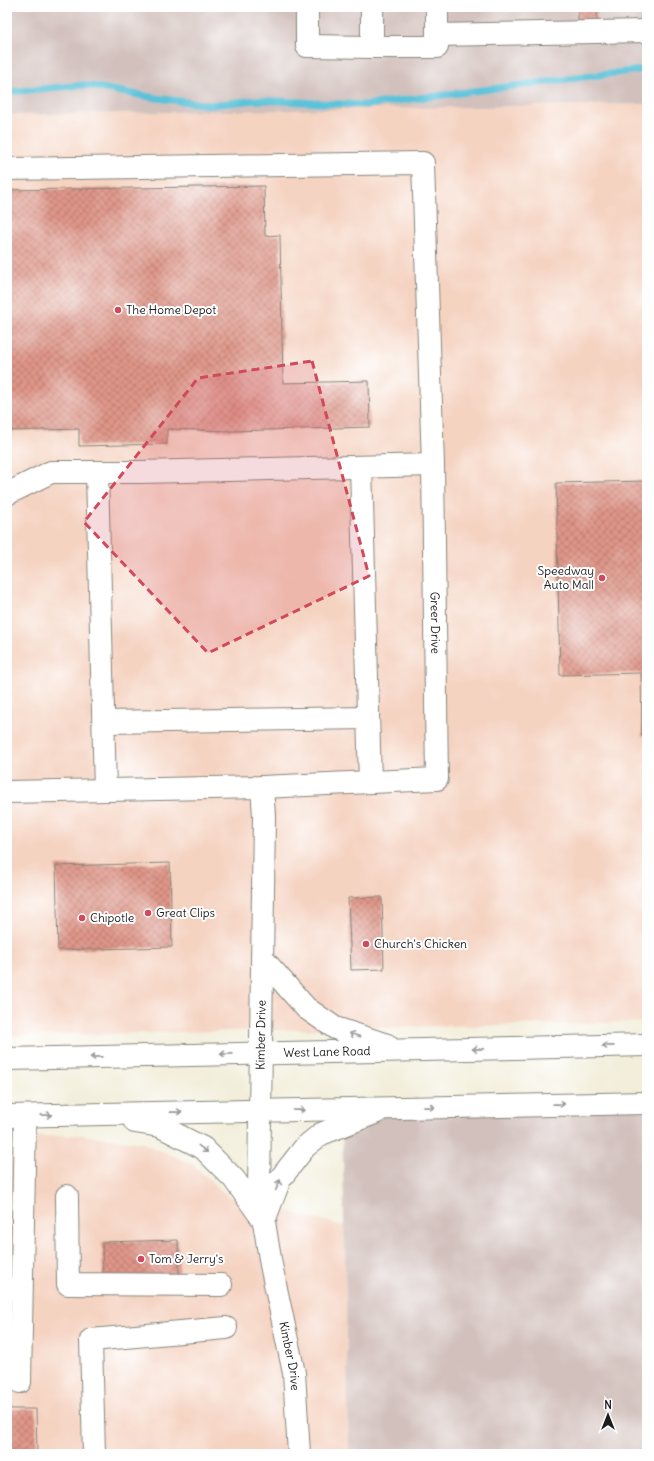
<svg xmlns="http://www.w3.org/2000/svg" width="654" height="1461" font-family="Delius,sans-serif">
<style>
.built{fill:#f5d3c1}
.industrial{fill:#d1c0bc}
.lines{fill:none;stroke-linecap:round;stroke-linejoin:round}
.stream{stroke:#5cc2d9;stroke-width:7}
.building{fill:url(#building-cross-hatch)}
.minor-casing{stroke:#87857b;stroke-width:24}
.major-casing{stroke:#87857b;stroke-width:24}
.minor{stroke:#fff;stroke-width:22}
.major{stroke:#fff;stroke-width:22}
.oneway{stroke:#999}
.marked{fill:#d1495b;fill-opacity:0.2;stroke:#d1495b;stroke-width:3;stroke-dasharray:8 5;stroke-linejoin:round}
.poi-dot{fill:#d1495b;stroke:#fff;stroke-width:1.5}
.labels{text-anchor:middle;stroke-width:4;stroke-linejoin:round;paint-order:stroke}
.poi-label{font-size:12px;fill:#1c1c1c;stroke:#fff;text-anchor:start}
.street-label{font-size:12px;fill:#1c1c1c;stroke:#fff}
</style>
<defs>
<pattern id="building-cross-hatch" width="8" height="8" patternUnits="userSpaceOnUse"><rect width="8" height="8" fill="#e09689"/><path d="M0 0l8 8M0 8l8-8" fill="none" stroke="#b57a6f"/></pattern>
</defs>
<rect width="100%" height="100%" fill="#fff"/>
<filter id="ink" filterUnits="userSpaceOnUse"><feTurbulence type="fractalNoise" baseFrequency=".025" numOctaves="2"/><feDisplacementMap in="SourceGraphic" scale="8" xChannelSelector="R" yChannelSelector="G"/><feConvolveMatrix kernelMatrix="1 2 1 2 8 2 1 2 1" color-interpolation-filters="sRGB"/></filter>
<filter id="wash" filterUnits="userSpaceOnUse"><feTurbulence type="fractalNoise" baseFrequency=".012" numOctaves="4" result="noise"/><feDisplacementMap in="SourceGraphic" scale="16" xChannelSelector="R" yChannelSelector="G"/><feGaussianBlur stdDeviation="0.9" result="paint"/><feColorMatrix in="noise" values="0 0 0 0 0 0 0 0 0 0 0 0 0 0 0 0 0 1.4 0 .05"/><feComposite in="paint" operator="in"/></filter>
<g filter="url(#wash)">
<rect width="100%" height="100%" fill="#f2eeda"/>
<path class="built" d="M 647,104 L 647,1022 L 7,1036 L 7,115 Z
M 83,1135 L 143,1143 L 192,1164 L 229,1197 L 344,1226 L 349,1454 L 7,1454 L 7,1137 Z"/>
<path class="industrial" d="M 7,7 L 647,7 L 647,104 L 7,115 Z
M 647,1104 L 647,1454 L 349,1454 L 342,1111 Z"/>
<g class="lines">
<path class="stream" d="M 7,92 L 84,85 L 156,98 L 211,105 L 256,100 L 365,105 L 647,69"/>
</g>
<g id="blocks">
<path class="building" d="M 578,7 L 597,7 L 597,22 L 578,22 Z
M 264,186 L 265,236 L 280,235 L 283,383 L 369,381 L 370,427 L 231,431 L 167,429 L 167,444 L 79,446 L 79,429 L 7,431 L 7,190 Z
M 647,481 L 647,736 L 642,736 L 641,673 L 560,675 L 556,483 Z
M 170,863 L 172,947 L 58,950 L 56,866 Z
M 382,897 L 384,969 L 351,970 L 348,898 Z
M 178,1240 L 179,1276 L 103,1278 L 102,1242 Z
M 7,1354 L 10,1409 L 36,1409 L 37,1454 L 7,1454 Z"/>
</g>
</g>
<g filter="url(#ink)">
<use href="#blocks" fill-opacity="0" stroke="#87857b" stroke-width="1"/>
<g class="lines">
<g class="minor-casing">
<g id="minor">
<path d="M 307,7 L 307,46 L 372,47"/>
<path d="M 372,7 L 372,47 L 437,47 L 437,7"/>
<path d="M 437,35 L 647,31"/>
<path id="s1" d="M 7,169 L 423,163 L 433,465 L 437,779 L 262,787 L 7,792"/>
<path d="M 361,467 L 370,782"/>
<path d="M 97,472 L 105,790"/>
<path d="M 7,494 L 51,472 L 141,472 L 433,465"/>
<path d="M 104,722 L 368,718"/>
<path id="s2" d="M 262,787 L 264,816 L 259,1191 L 271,1265 L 294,1373 L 299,1454"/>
<path d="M 67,1196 L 68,1284 L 221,1285"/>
<path d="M 20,1382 L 25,1116"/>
<path d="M 94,1454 L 91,1340 L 226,1328"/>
</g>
</g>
<g class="major-casing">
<g id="major">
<path d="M 262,958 L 306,1008 L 335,1028 L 387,1045"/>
<path id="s3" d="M 7,1059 L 647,1045"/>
<path d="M 7,1116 L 647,1103"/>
<path d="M 135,1122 L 160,1126 L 203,1148 L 234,1179 L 264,1221"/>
<path d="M 264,1221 L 280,1179 L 305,1147 L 321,1134 L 377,1112"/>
</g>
</g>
<use href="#minor" class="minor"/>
<use href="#major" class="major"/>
</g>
<defs><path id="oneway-shaft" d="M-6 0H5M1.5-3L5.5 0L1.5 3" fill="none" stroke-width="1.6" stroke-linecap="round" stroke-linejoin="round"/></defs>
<g class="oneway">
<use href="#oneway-shaft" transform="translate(355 1035) rotate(-162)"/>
<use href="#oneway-shaft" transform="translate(608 1046) rotate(179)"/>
<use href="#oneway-shaft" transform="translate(478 1049) rotate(179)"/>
<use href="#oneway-shaft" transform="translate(226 1054) rotate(179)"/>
<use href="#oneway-shaft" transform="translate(96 1057) rotate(179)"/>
<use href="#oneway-shaft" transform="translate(559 1104) rotate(-1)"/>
<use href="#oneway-shaft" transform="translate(429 1107) rotate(-1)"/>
<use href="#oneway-shaft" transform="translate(299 1110) rotate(-1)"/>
<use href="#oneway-shaft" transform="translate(176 1112) rotate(-1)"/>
<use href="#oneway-shaft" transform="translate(46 1115) rotate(-1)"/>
<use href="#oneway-shaft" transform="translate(203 1149) rotate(37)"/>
<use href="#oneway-shaft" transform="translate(278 1185) rotate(-67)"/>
</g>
</g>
<path class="marked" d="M 312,361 L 369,576 L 208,653 L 84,522 L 198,378 Z"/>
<g class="poi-dot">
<circle cx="118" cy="310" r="4"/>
<circle cx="602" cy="578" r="4"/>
<circle cx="148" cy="913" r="4"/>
<circle cx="82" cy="918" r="4"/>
<circle cx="366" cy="944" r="4"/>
<circle cx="141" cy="1259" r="4"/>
</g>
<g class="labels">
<g class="poi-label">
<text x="126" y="314">The Home Depot</text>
<text x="594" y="575" text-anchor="end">Speedway<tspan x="594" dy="14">Auto Mall</tspan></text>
<text x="156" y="917">Great Clips</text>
<text x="90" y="922">Chipotle</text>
<text x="374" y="948">Church's Chicken</text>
<text x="149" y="1263">Tom &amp; Jerry's</text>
</g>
<g class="street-label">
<text dy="4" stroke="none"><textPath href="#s1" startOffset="876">Greer Drive</textPath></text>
<text transform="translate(261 1035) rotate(-89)" y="4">Kimber Drive</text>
<text dy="4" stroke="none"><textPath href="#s3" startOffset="320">West Lane Road</textPath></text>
<text dy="4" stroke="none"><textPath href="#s2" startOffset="572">Kimber Drive</textPath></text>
</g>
</g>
<rect width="654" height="1461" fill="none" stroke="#fff" stroke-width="24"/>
<g transform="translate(608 1415)" stroke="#ffffff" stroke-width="3" paint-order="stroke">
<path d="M0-3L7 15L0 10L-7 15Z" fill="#1c1c1c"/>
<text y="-6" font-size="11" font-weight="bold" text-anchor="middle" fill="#1c1c1c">N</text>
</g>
</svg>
